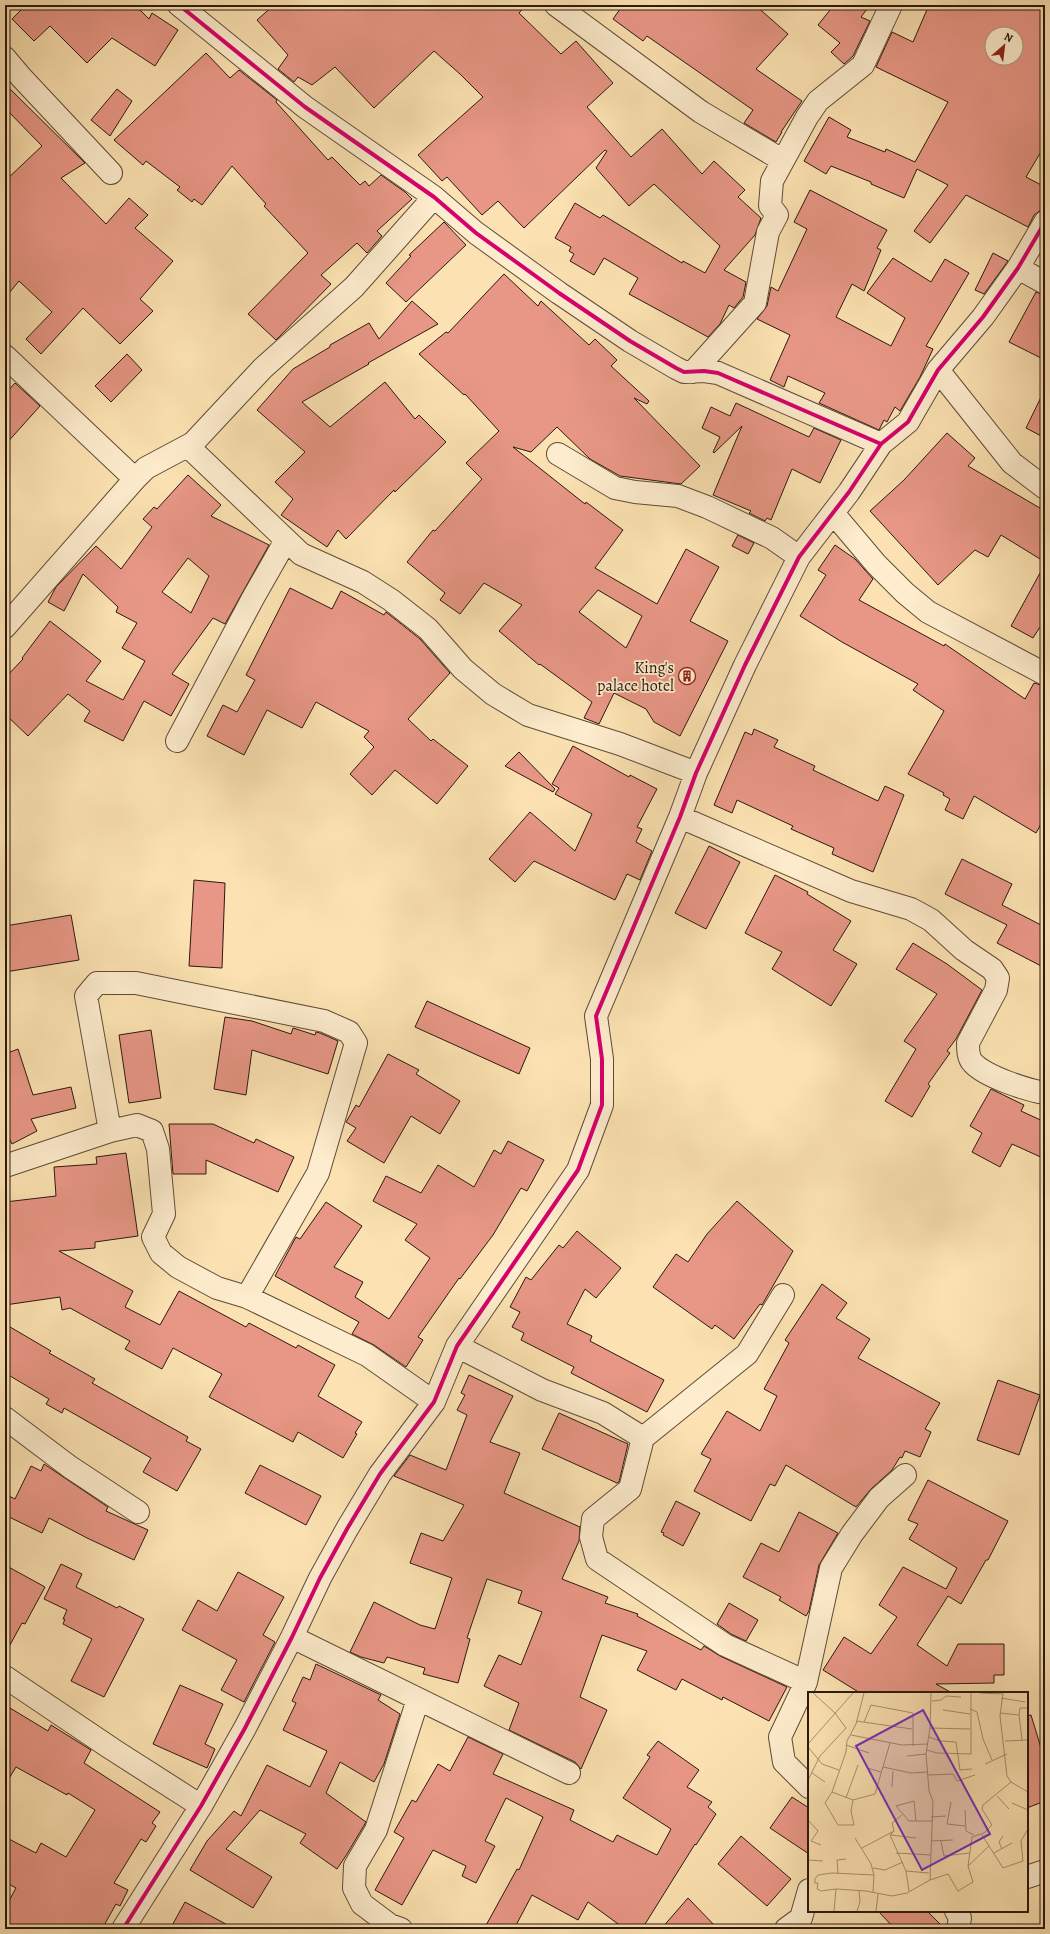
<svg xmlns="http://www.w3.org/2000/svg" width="1050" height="1934" font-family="Alegreya,serif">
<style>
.building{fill:#e89786;stroke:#2b190e;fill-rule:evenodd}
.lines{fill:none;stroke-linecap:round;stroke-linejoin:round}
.minor-casing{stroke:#5f4b37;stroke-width:24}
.minor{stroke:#fdeccd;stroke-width:22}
.cycleway-casing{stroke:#fdeccd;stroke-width:6}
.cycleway{stroke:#d6006c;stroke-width:4}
.labels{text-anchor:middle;stroke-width:3.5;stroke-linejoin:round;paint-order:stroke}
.poi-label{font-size:16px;fill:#2b190e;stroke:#fdeccd;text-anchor:end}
.inset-road{fill:none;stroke:#a89270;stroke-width:1}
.view{fill:#7b2cbf;fill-opacity:0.15;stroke:#7b2cbf;stroke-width:2}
.inset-edge{fill:none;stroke:#2b190e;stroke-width:2}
</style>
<rect width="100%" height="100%" fill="#fce2b2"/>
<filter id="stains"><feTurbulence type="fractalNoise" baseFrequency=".005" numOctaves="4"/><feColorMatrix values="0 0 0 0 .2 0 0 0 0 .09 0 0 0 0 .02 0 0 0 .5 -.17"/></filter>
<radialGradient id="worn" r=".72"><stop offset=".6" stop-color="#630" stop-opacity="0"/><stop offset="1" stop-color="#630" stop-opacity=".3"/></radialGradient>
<path class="building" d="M 26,5 L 135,5 L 149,19 L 152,13 L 178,30 L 155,66 L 112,38 L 87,63 L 50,26 L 34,41 L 12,19 Z
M 274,5 L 526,5 L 519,13 L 561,54 L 576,41 L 613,83 L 587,107 L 631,157 L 662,129 L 702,174 L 714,161 L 745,190 L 738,197 L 761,218 L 755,235 L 724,270 L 746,282 L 743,297 L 734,308 L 729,305 L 720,324 L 708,337 L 629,294 L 638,278 L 604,258 L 594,275 L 570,261 L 574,254 L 569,251 L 571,247 L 555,238 L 575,203 L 600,218 L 603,215 L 682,263 L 683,261 L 705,273 L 720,246 L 654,184 L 629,206 L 596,168 L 607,151 L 605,150 L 524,228 L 498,201 L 482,215 L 447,177 L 442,181 L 418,155 L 483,97 L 460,74 L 434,51 L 374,108 L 335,67 L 312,85 L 298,77 L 294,82 L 278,69 L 288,55 L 257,20 Z
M 623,5 L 755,5 L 788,34 L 756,69 L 802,101 L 781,132 L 782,132 L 776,142 L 744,123 L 753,110 L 647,36 L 643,41 L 613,19 Z
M 834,5 L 870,5 L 861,17 L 870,21 L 853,56 L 844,64 L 831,52 L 840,43 L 818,25 Z
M 929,5 L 1045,5 L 1045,145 L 1026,177 L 1045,187 L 1045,207 L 1034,215 L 1028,227 L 966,195 L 930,243 L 914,231 L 948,185 L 917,169 L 904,198 L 871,184 L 871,182 L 831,166 L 826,174 L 804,161 L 829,117 L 851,130 L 847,137 L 885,152 L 886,149 L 915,162 L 948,102 L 876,67 L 892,32 L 913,42 ZM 992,34 L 1016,34 L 1016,58 L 992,58 Z
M 206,53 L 230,78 L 239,70 L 277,100 L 276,102 L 328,160 L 332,157 L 360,185 L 365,181 L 369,186 L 381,175 L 405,192 L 412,199 L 377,231 L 382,236 L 367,253 L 357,243 L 321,275 L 331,284 L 276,340 L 248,314 L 308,253 L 264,206 L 266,204 L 232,166 L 202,205 L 194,199 L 192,202 L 177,190 L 180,187 L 146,161 L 143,165 L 114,140 Z
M 5,84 L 85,163 L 61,178 L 106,224 L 129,198 L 148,215 L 135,228 L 173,261 L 140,299 L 153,311 L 120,344 L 83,308 L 41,354 L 26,339 L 52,312 L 19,281 L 5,298 L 5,181 L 42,146 L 5,108 Z
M 117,89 L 132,101 L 110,136 L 91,120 Z
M 810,190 L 887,230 L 877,248 L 881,250 L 864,291 L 852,284 L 836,317 L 891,346 L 905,318 L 867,293 L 893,258 L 931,282 L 945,259 L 969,273 L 926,346 L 933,349 L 920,377 L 900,411 L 895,407 L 887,422 L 884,420 L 879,430 L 819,403 L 825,393 L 788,376 L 784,387 L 770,380 L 790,335 L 757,319 L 767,306 L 771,287 L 778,291 L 807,229 L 794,222 Z
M 444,222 L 466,245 L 406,302 L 386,283 L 411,256 L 409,255 Z
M 993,253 L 1008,261 L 984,294 L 975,290 Z
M 504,274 L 538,306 L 541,301 L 589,345 L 595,339 L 617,360 L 611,366 L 649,401 L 647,404 L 634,398 L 700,466 L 681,484 L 620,476 L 590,459 L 557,427 L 531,452 L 513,447 L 585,504 L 586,502 L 623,530 L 595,568 L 657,604 L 686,549 L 719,567 L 690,621 L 728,641 L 680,736 L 654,722 L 646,709 L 614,693 L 599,724 L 584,718 L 592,702 L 540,664 L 539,665 L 499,631 L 522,605 L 484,583 L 460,614 L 440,600 L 445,593 L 407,562 L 433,530 L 435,531 L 482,479 L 466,463 L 499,431 L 465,394 L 464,395 L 419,354 L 446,332 L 448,333 ZM 598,590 L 642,616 L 626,648 L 579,612 Z
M 1036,292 L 1045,295 L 1045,360 L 1009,342 Z
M 412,301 L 438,324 L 368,363 L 369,364 L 302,402 L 330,427 L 385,382 L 415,419 L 419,415 L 446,442 L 395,492 L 394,490 L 346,539 L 338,530 L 327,547 L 281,515 L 293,499 L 275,482 L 305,452 L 257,410 L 293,369 L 330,347 L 330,345 L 369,323 L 379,339 Z
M 127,354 L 142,370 L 111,402 L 95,386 Z
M 15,383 L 40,406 L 5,445 L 5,394 Z
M 1045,389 L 1045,438 L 1026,428 Z
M 736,403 L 809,437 L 814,428 L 841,440 L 820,483 L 792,469 L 771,520 L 767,518 L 765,521 L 749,513 L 751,511 L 713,495 L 742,426 L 714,453 L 713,452 L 720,437 L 702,428 L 711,407 L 730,416 Z
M 947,433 L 975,458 L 968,466 L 1045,511 L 1045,562 L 1001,535 L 988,557 L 975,550 L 938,585 L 870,511 L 904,480 Z
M 188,475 L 221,505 L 211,516 L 269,545 L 225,624 L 213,618 L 172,674 L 189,684 L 171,716 L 144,701 L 123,741 L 84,721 L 90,711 L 68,694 L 28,736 L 5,714 L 5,678 L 23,659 L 22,658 L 50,621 L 101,661 L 86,681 L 123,700 L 145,661 L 122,648 L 137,623 L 116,612 L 118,607 L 83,574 L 64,611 L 48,602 L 56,587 L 96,546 L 121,569 L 152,527 L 143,519 L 154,507 L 157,509 ZM 188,558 L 209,576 L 191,613 L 162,592 Z
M 738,535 L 754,543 L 748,554 L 732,546 Z
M 835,545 L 855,559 L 873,579 L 859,600 L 944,646 L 945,644 L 1025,699 L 1034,683 L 1045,686 L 1045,817 L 1036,833 L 974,796 L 963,819 L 945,810 L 950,799 L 943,795 L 944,793 L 908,774 L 944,711 L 913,690 L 918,684 L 842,642 L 800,616 L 826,575 L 818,570 Z
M 1045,564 L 1045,629 L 1040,627 L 1033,638 L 1011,626 Z
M 290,588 L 332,609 L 341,591 L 384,615 L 386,612 L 420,639 L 450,673 L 408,719 L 431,741 L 433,739 L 468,766 L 437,804 L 395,770 L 372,795 L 350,774 L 374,747 L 364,737 L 369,731 L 316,702 L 302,728 L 267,710 L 244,755 L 207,736 L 223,705 L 237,712 L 255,680 L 246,675 Z
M 754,729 L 778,740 L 774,747 L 815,766 L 813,770 L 878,801 L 885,786 L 904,795 L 873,872 L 832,854 L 834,848 L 791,829 L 793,826 L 737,800 L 732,813 L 714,805 L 745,732 L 752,735 Z
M 573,746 L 629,777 L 630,775 L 657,789 L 637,827 L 642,829 L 636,842 L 652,851 L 640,880 L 627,874 L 615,900 L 534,861 L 515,882 L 489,859 L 530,812 L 575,851 L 592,814 L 555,794 L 559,788 L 552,784 Z
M 519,752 L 555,789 L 553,792 L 505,766 Z
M 709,846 L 740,862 L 706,929 L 675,913 Z
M 962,859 L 1012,884 L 1002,905 L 1045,927 L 1045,968 L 997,943 L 1007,925 L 945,894 Z
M 775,875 L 808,892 L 807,894 L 851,921 L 833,950 L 857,964 L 831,1006 L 772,969 L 782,952 L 745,933 Z
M 194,880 L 225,883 L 222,968 L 189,966 Z
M 71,915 L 79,960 L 5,972 L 5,926 Z
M 913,943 L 947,964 L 982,990 L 956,1039 L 947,1051 L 950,1053 L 928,1084 L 930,1086 L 912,1117 L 885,1101 L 916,1049 L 904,1041 L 937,994 L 896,969 Z
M 427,1001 L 530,1048 L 519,1074 L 415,1027 Z
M 225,1017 L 252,1021 L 291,1034 L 293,1028 L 315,1035 L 316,1032 L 320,1033 L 338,1041 L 328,1074 L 252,1050 L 246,1095 L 214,1089 Z
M 151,1030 L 161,1098 L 129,1103 L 119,1035 Z
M 18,1049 L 33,1095 L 71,1087 L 76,1108 L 31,1119 L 37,1131 L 12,1144 L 5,1130 L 5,1054 Z
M 388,1054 L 419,1070 L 416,1074 L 460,1101 L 440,1134 L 411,1116 L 384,1163 L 347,1141 L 356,1128 L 346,1122 L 356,1105 L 359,1107 Z
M 991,1089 L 1024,1105 L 1021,1111 L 1045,1122 L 1045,1159 L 1012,1144 L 1000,1167 L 972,1152 L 982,1133 L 970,1126 Z
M 169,1124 L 213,1124 L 254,1143 L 256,1139 L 294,1157 L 278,1192 L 206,1160 L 206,1174 L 173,1174 Z
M 508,1141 L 544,1160 L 527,1191 L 521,1188 L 493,1235 L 460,1279 L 459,1278 L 418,1337 L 423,1340 L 406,1367 L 374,1345 L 352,1334 L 359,1322 L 275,1276 L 296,1237 L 300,1239 L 326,1202 L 362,1226 L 334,1267 L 363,1282 L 355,1297 L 389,1319 L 430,1258 L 405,1240 L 417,1224 L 373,1201 L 386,1176 L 421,1193 L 438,1165 L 474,1187 L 494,1150 L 501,1154 Z
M 126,1153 L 138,1236 L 95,1242 L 95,1248 L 59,1251 L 133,1291 L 125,1307 L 160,1325 L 179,1291 L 246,1327 L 249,1323 L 296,1348 L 298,1345 L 335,1365 L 318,1396 L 362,1422 L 355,1433 L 357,1434 L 343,1458 L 298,1432 L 293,1442 L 209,1397 L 222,1374 L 173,1348 L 162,1369 L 125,1349 L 130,1341 L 70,1308 L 62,1310 L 60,1297 L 5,1305 L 5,1202 L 56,1196 L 54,1167 L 97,1164 L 96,1157 Z
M 737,1201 L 793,1251 L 762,1305 L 760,1304 L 734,1339 L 715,1325 L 712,1329 L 653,1287 L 676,1254 L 688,1262 L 707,1234 Z
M 577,1231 L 621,1268 L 596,1298 L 585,1289 L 567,1324 L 592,1336 L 590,1341 L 664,1380 L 647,1412 L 571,1373 L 574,1367 L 521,1340 L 524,1333 L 512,1327 L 520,1312 L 510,1307 L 526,1277 L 531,1280 L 559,1245 L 563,1248 Z
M 822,1284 L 847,1303 L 836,1318 L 870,1339 L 858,1358 L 940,1403 L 925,1429 L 931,1432 L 920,1457 L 905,1451 L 902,1458 L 900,1457 L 892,1470 L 871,1489 L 856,1507 L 786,1465 L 775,1486 L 770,1484 L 751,1521 L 694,1491 L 711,1459 L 701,1454 L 727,1411 L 760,1431 L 777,1396 L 764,1389 L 789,1343 L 785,1340 Z
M 5,1324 L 51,1351 L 49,1353 L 95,1379 L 92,1383 L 188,1437 L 186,1441 L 201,1449 L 177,1491 L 143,1472 L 151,1458 L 64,1408 L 62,1413 L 46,1404 L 49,1399 L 5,1373 Z
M 469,1375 L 513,1396 L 490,1442 L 520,1453 L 504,1493 L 580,1527 L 579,1541 L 562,1579 L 608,1597 L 605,1603 L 638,1614 L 637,1616 L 701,1650 L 704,1646 L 720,1656 L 787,1687 L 769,1721 L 723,1697 L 722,1700 L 682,1679 L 676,1690 L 637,1670 L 647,1651 L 602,1635 L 580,1697 L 607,1710 L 581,1769 L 575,1762 L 509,1730 L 519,1703 L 484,1686 L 499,1655 L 521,1665 L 542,1612 L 518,1603 L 522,1591 L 487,1579 L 467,1638 L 470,1639 L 458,1683 L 423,1674 L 425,1668 L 387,1657 L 384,1663 L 361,1657 L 350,1652 L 374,1602 L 420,1625 L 435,1629 L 452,1578 L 410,1563 L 421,1533 L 443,1541 L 464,1505 L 394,1476 L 410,1455 L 446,1470 L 467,1415 L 457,1410 L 465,1395 L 461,1393 Z
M 998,1380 L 1040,1395 L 1019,1455 L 977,1440 Z
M 559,1413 L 628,1444 L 619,1482 L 617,1483 L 542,1449 Z
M 44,1464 L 108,1507 L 106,1511 L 148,1530 L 134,1560 L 87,1538 L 49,1518 L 42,1533 L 5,1515 L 5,1494 L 15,1499 L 31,1466 L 41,1471 Z
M 260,1465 L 321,1496 L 306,1525 L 245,1493 Z
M 928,1480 L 1008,1521 L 988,1560 L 986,1560 L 961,1604 L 948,1596 L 917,1645 L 947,1666 L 958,1644 L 1004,1644 L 1004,1675 L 994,1675 L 994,1683 L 936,1684 L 952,1693 L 860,1693 L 823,1670 L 844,1637 L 871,1654 L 897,1617 L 879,1605 L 903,1567 L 946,1589 L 957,1568 L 909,1539 L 918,1524 L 908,1520 Z
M 676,1501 L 700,1513 L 683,1546 L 663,1535 L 664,1533 L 661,1532 Z
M 799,1512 L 838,1533 L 819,1565 L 809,1611 L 806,1616 L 779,1600 L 781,1597 L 743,1577 L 761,1543 L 779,1552 Z
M 61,1564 L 82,1574 L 76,1587 L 117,1608 L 119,1606 L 144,1619 L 104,1697 L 71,1681 L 92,1639 L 63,1624 L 65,1619 L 63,1619 L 67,1610 L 44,1599 Z
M 5,1565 L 45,1587 L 25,1624 L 22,1623 L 5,1654 Z
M 238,1572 L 284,1597 L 263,1635 L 275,1642 L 244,1702 L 221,1690 L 237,1660 L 182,1630 L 198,1600 L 217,1611 Z
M 729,1603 L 758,1620 L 746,1641 L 731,1634 L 717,1624 Z
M 316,1664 L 381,1695 L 378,1700 L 400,1714 L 384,1764 L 374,1782 L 340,1762 L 326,1793 L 366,1822 L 347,1854 L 337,1869 L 300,1843 L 306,1834 L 260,1810 L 226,1849 L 272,1877 L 253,1908 L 190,1870 L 207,1841 L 234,1811 L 241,1816 L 267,1765 L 310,1787 L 327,1751 L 283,1730 L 296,1703 L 292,1701 L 303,1677 L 310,1680 Z
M 180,1685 L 223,1704 L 205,1744 L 215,1749 L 207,1768 L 153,1744 Z
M 5,1705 L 48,1731 L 51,1725 L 91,1750 L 84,1763 L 160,1812 L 152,1823 L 156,1826 L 146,1842 L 141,1839 L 114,1883 L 128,1890 L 120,1906 L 116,1904 L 102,1929 L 5,1929 L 5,1908 L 16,1888 L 5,1882 L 5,1837 L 36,1853 L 41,1843 L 66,1857 L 95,1810 L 68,1793 L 67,1795 L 16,1767 L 5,1785 Z
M 1031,1715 L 1045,1761 L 1045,1801 L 1027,1808 L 1027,1716 Z
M 468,1737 L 503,1754 L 493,1774 L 574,1810 L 570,1820 L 613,1842 L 617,1835 L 657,1855 L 671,1829 L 623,1798 L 650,1757 L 647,1755 L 658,1741 L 699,1770 L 687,1787 L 712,1802 L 708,1807 L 716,1814 L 696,1845 L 695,1844 L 642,1929 L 625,1929 L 588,1902 L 578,1920 L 532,1895 L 514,1929 L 484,1929 L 517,1869 L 519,1870 L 543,1817 L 506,1798 L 485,1841 L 495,1846 L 476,1883 L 462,1876 L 466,1866 L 433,1850 L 402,1905 L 375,1890 L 404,1838 L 394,1832 L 412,1800 L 416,1802 L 438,1764 L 450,1771 Z
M 792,1797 L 809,1808 L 809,1854 L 770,1828 Z
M 741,1836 L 791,1879 L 767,1906 L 718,1864 Z
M 688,1898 L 718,1929 L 661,1929 Z
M 185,1902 L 235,1929 L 170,1929 Z
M 878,1911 L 927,1911 L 945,1929 L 895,1929 Z"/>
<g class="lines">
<g class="minor-casing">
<path id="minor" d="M 179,5 L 305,107 L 434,197 L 476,233 L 559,293 L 630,341 L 676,368 L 684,372 L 704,371 L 718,373 L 881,444
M 556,5 L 701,112 L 782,160
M 5,58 L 21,77 L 111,173
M 1018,268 L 1045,283
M 5,356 L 135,479
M 938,370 L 1012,463 L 1045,488
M 693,372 L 755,303 L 768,232 L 777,215 L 770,206 L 772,181 L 807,117 L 818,101 L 863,65 L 891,5
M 193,443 L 194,452 L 301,554 L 363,582 L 391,600 L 428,629 L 463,669 L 493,694 L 528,715 L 620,744 L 696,773
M 558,454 L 615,488 L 635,492 L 678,496 L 707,507 L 772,538 L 799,557
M 833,513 L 876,564 L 905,593 L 928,612 L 1045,674
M 5,627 L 135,479 L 146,468 L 193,443 L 263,368 L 354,287 L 434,197
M 177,741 L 253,598 L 286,540
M 680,817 L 851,891 L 911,909 L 931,920 L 964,950 L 992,969 L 998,978 L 996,990 L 968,1043 C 968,1049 968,1058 973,1063 C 986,1077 1027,1090 1045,1093
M 110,1131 L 86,996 L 97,983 L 136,983 L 324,1021 L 349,1032 L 356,1043 L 318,1173 L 247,1297
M 5,1166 L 110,1131 L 137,1125 L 152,1131 L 158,1149 L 164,1214 L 153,1237 L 161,1253 L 178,1267 L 217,1288 L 247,1297 L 367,1355 L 434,1402
M 783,1295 L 747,1354 L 643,1438 L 630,1489 L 593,1519 L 591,1537 L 597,1559 L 725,1645 L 806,1682
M 457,1346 L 542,1390 L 603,1413 L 643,1438
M 5,1418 L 70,1467 L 138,1512
M 292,1637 L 569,1773
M 5,1677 L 112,1749 L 201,1806
M 809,1787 L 784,1762 L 780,1737 L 806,1682 L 831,1568 L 852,1534 L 879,1498 L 905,1475
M 1027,1877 L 1045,1871
M 956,1911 L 960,1918 L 958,1929
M 123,1929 L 201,1806 L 245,1728 L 292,1637 L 320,1578 L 347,1529 L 380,1474 L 434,1402 L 457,1346 L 578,1170 L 602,1105 L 602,1059 L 596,1016 L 680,817 L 696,773 L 745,665 L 799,557 L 849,492 L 881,444 L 908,422 L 938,370 L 983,317 L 1018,268 L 1045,222
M 401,1929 L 390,1925 L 362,1904 L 354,1888 L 355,1866 L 376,1830 L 418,1699
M 786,1929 L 801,1918 L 809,1890"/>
</g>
<use href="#minor" class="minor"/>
<g class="cycleway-casing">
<path id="cycleway" d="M 179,5 L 305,107 L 434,197 L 476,233 L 559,293 L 630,341 L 676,368 L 684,372 L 704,371 L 718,373 L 881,444
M 123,1929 L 201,1806 L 245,1728 L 292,1637 L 320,1578 L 347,1529 L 380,1474 L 434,1402 L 457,1346 L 578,1170 L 602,1105 L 602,1059 L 596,1016 L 680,817 L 696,773 L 745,665 L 799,557 L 849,492 L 881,444 L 908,422 L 938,370 L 983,317 L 1018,268 L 1045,222"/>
</g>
<use href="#cycleway" class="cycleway"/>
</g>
<defs>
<g id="building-ring" transform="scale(0.9)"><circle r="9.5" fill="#fdeccd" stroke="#8f2418" stroke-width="1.5"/><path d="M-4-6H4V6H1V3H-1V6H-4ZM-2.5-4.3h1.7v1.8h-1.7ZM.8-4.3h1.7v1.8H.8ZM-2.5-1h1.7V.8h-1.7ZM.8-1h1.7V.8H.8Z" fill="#8f2418"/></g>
</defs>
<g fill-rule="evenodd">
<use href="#building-ring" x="687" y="676"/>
</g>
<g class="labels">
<g class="poi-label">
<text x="674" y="673">King's<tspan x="674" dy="18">palace hotel</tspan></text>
</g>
</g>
<g transform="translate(808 1692)">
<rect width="220" height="220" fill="#fce2b2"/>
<path class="inset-road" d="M 172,1 L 194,2M 195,1 L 192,24 L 199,84 L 203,90 L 220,100M 193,6 L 217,10M 124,9 L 133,8 L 138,4 L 153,5M 162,17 L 169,20 L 175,47 L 184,68M 135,18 L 162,22M 192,21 L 211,23M 48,29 L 104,37M 56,30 L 63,13 L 105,21 L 105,54M 122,36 L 162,37M 43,43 L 94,53 L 120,52M 121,45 L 132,49 L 148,50 L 152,78 L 164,77M 214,48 L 211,23 L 212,16 L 219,16M 197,49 L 220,48M 0,52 L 45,1M 38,53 L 61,61M 0,55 L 14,72 L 31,78M 119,58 L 129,61 L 163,62 L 163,1M 99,64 L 118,62M 177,72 L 199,62M 75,75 L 103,81 L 119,80M 59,76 L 73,80M 4,81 L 17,90M 120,83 L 145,82 L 149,89 L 167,83M 0,88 L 12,64 L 38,36 L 27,21 L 5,1M 84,95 L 85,79M 24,100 L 45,108 L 67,102 L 82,51M 189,104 L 201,117M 38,106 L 50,73M 45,108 L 43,119 L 46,133 L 30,133 L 17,111 L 24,100 L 38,60 L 39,49 L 48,32 L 56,1M 143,110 L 139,132 L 157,134M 204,111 L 220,118M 157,118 L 158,139 L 166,143M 94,123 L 84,131 L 86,139 L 82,143 L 98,179 L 101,199M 123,125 L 138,124M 0,128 L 10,139 L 3,149 L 13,153M 108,129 L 106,109 L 88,114 L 101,129 L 124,129M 83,143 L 108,146M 174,143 L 195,176 L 215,169 L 213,149 L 220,137M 47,146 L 63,172 L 66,183 L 65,200M 123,149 L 145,148M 133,149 L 136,164 L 162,161M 54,156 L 86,139M 194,157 L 191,150 L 195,144M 88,161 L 123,163M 186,161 L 204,151M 0,168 L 15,169M 160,174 L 181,154M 65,176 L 77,178 L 95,170M 98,179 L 121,181M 30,181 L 29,168 L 38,167M 7,187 L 7,191 L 10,191 L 9,197 L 13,199 L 28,197 L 58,199 L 84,204 L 99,201 L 122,188 L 140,182 L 150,199 L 165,190 L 160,174 L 164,145 L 176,141 L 184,133 L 174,117 L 175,113 L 203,90M 7,187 L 10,183 L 24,181 L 66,183M 122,188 L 125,109 L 121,99 L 118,62 L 122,36 L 123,1M 26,219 L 28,197M 49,219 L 52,210 L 51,199M 68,219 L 70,202"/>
<path class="view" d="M 115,18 L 182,142 L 114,178 L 48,54 Z"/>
<rect width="220" height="220" class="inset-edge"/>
</g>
<rect width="1050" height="1934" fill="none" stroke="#fce2b2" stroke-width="20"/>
<rect x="6" y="6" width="1038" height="1922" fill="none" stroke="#2b190e" stroke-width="2"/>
<rect x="10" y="10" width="1030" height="1914" fill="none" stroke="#2b190e"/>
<g transform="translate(1004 46) rotate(28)"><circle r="19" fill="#fdeccd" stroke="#a99881"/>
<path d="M0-3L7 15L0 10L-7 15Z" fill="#8f2418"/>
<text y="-6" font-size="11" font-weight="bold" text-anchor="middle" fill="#2b190e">N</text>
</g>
<rect width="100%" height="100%" filter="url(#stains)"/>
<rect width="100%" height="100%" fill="url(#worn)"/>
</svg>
